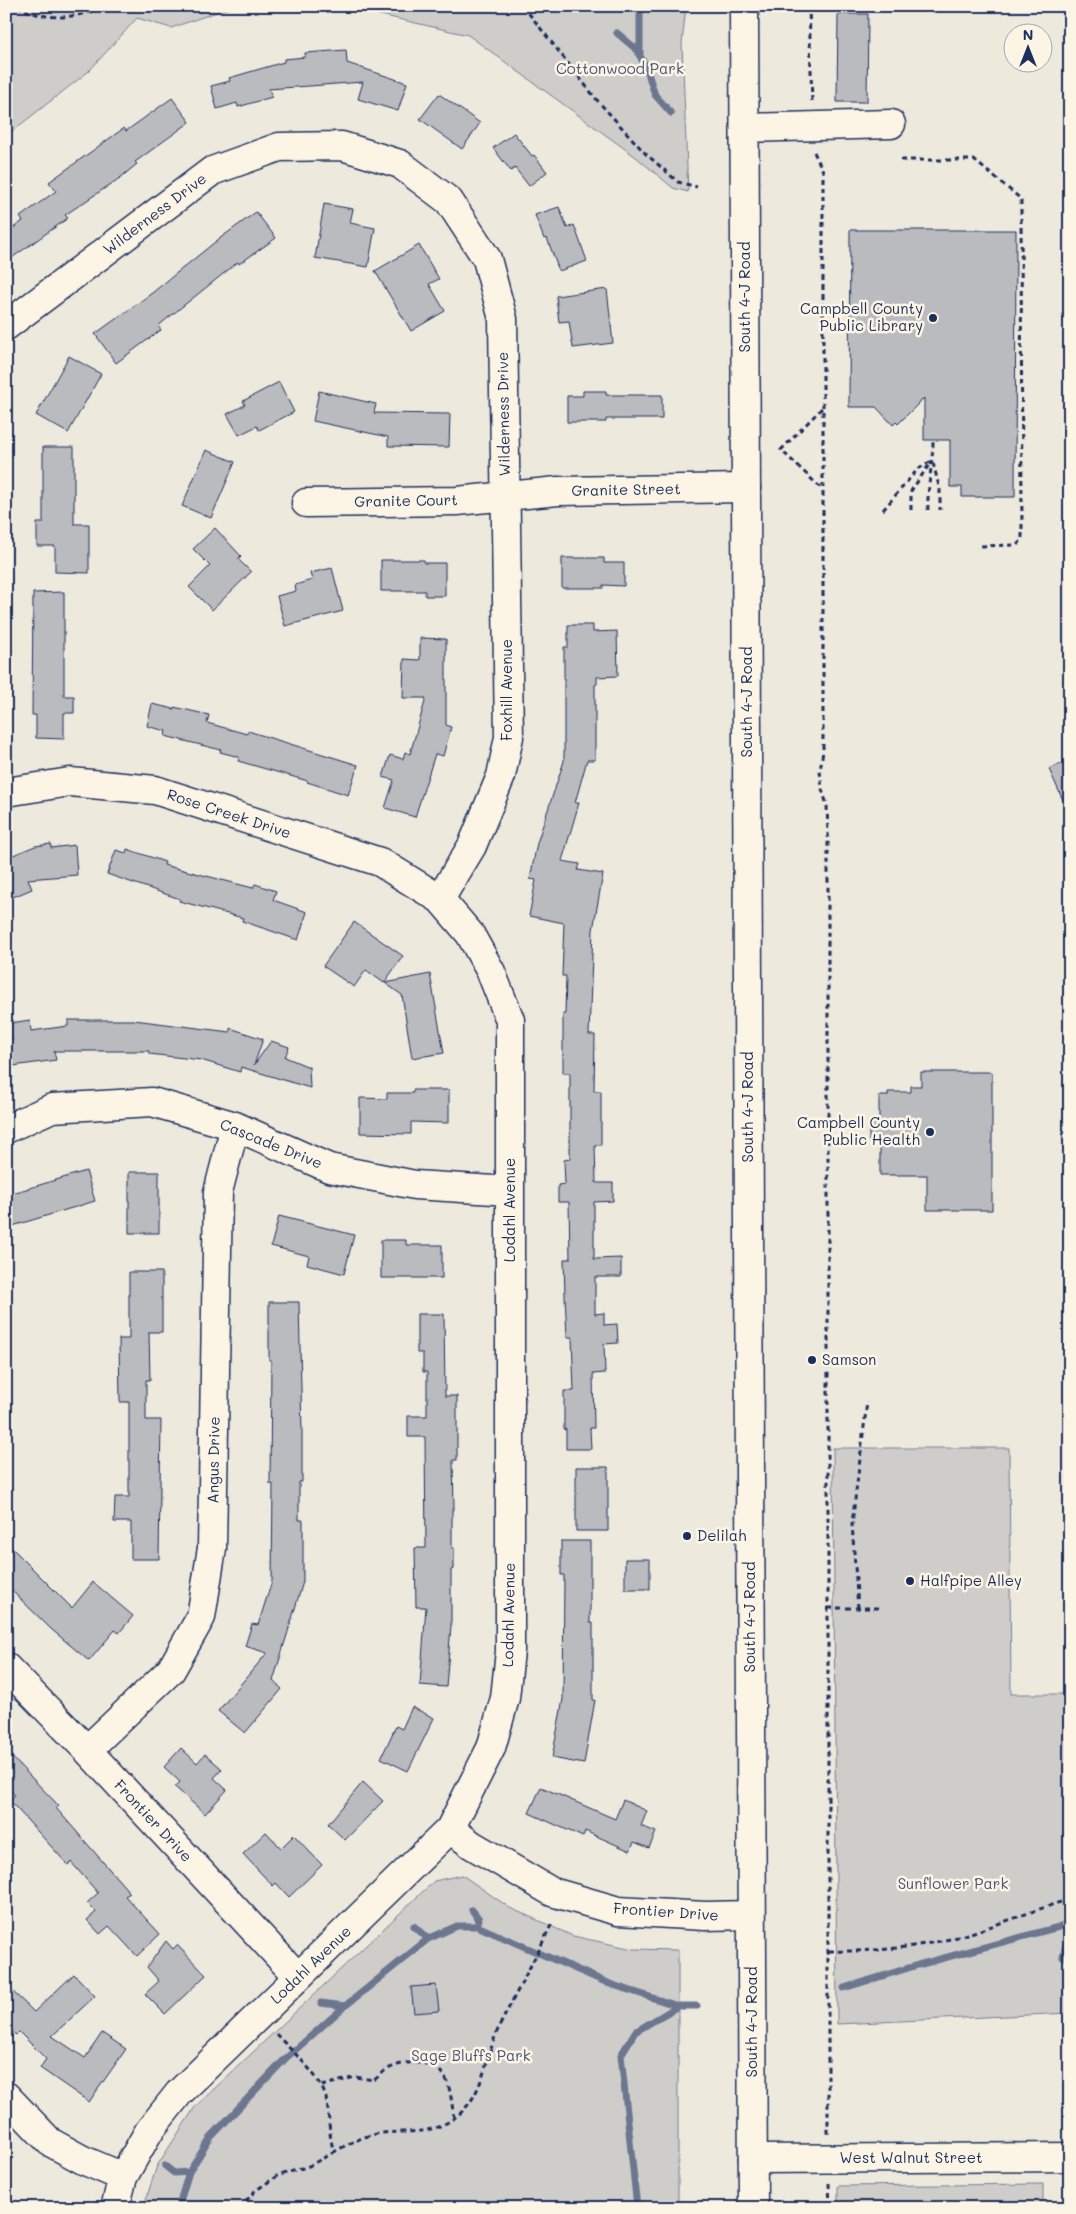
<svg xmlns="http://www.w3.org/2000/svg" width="1076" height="2214" font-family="Mali,sans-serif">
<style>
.green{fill:#cfcdca;stroke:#757e94}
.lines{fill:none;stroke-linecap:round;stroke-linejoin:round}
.stream{stroke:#6c778f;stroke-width:7}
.building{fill:#babbbe;stroke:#1b2f5e}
.minor-casing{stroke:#1b2f5e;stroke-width:31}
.major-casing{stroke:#1b2f5e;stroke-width:31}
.path{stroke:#1b2f5e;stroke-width:3;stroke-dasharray:5 4;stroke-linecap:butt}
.minor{stroke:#fcf5e5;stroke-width:28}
.major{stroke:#fcf5e5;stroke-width:28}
.poi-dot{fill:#1b2f5e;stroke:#fcf5e5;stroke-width:2}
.labels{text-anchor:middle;stroke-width:5;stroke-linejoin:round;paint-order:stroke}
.park-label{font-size:15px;fill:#485679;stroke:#fcf5e5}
.street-label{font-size:15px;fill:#1b2f5e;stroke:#fcf5e5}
.poi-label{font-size:15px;fill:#1b2f5e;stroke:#fcf5e5;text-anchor:start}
</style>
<rect width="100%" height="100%" fill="#eee9dd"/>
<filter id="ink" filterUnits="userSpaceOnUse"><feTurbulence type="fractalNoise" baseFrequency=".02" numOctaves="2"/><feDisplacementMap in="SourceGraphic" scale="10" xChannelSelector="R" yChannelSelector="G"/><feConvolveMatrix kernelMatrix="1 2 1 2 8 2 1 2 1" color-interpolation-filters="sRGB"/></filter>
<g filter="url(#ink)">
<path class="green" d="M 7,6 L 234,6 L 171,28 L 137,18 L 89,71 L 6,136 Z
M 341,6 L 686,6 L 682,44 L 688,192 L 673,188 L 636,157 L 468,35 Z
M 833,1448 L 1009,1448 L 1011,1694 L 1070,1694 L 1070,2013 L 837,2024 Z
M 462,1875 L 510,1908 L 573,1936 L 633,1949 L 678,1950 L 678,2208 L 143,2208 L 157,2166 L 195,2107 L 434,1881 Z
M 1043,2184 L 1043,2208 L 838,2208 L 838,2186 Z"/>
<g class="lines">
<path class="stream" d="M 640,6 L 640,56
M 617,33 L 636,49 L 646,67 L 655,95 L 671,113
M 472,1910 L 479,1919 L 477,1926
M 414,1926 L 428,1939
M 1063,1957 L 1070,1928
M 844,1988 L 918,1965 L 1070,1924
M 321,2003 L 345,2006
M 165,2166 L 174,2173 L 189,2172
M 178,2208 L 189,2172 L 211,2137 L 285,2059 L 345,2006 L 428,1939 L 457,1926 L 477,1926 L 610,1984 L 678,2006 L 697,2006
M 637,2208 L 621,2055 L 635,2032 L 678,2006"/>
</g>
<path class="building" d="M 838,14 L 868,14 L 867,102 L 837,102 Z
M 346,50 L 347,63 L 407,83 L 398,111 L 358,99 L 363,82 L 269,89 L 272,97 L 238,107 L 237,103 L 217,109 L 211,86 L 230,81 L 229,78 L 284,62 L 284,59 L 305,57 L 305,53 Z
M 439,94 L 480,123 L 462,149 L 420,119 Z
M 172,98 L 190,122 L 135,162 L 137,164 L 120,178 L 65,215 L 68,218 L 6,262 L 6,233 L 23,221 L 20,217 L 56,191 L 49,182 L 124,128 L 126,131 Z
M 514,133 L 532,156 L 534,155 L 547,172 L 529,186 L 515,168 L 511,171 L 493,148 Z
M 324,204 L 353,209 L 350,223 L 375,228 L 368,267 L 315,258 Z
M 559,207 L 567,228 L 574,225 L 587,261 L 559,271 L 547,238 L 544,239 L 535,215 Z
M 256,212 L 276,238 L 239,264 L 238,262 L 158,326 L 161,330 L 116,363 L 95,334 L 152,293 L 215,242 Z
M 850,230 L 1016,230 L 1015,497 L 962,497 L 962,487 L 950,487 L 950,440 L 924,440 L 924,398 L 898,424 L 896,422 L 893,425 L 876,407 L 849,407 Z
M 419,245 L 439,279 L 429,284 L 445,311 L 411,331 L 375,271 Z
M 607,289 L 613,343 L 573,348 L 569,321 L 559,322 L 556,296 Z
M 69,356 L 101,374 L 68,433 L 36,415 Z
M 279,382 L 294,412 L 259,430 L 257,426 L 239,435 L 227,414 L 245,405 L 243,401 Z
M 319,391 L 376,404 L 374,413 L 450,414 L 449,447 L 388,446 L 388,437 L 313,421 Z
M 583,391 L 606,391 L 606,395 L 662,395 L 662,419 L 606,419 L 606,422 L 567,422 L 567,396 L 583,396 Z
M 43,447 L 74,447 L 74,524 L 89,524 L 89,573 L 55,572 L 55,546 L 37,546 L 37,523 L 43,523 Z
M 206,450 L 235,462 L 211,518 L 182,506 Z
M 215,528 L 241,556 L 238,559 L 251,572 L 212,610 L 189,587 L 210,566 L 193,549 Z
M 562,558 L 604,558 L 604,563 L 624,563 L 624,586 L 603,585 L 603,588 L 562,588 Z
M 381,560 L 424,560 L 424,563 L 445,563 L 445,596 L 425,596 L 425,591 L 381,591 Z
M 332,568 L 343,611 L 285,626 L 277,596 L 296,591 L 295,585 L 312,580 L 310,573 Z
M 64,592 L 64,696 L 74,696 L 74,713 L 64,713 L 64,739 L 36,738 L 36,715 L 32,715 L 33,593 Z
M 568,625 L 593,625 L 593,632 L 617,631 L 618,676 L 597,677 L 597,684 L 595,685 L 595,760 L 587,760 L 575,803 L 579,803 L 562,861 L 580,864 L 578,870 L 603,874 L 593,930 L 589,1035 L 595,1035 L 594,1091 L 601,1091 L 601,1145 L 595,1145 L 596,1183 L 613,1183 L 613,1201 L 594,1202 L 594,1259 L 621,1258 L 621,1277 L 595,1277 L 595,1314 L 604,1313 L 604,1325 L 617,1324 L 618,1343 L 604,1344 L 605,1373 L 593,1374 L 594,1428 L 590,1428 L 591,1449 L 566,1449 L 566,1429 L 564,1430 L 564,1391 L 574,1391 L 572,1337 L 567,1337 L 565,1296 L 564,1259 L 570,1259 L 569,1202 L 558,1202 L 558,1185 L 565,1184 L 564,1160 L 570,1159 L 570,1073 L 563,1073 L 563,1014 L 565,1014 L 566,976 L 562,976 L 564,923 L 529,916 L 536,880 L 530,879 L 537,843 L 564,761 L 564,647 L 568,647 Z
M 420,638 L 446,639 L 446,725 L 451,727 L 443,756 L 435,754 L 415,817 L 385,808 L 394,780 L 383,777 L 390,755 L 403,759 L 405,752 L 410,754 L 426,698 L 403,698 L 404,659 L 420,660 Z
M 152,704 L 174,709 L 174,707 L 209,715 L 207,723 L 247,734 L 248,731 L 358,765 L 348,795 L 307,782 L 308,781 L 238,761 L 239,757 L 220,752 L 221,750 L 165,736 L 166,731 L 147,726 Z
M 1070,760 L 1070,816 L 1049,769 Z
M 51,844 L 51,848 L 75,845 L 77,875 L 28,879 L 32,889 L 6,900 L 6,858 L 35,846 Z
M 127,849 L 165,862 L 164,865 L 253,888 L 255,884 L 276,891 L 273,900 L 307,912 L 298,940 L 242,921 L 243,918 L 179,901 L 180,899 L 107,874 L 116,850 L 126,853 Z
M 354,922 L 403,956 L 384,983 L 366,970 L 354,987 L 323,966 Z
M 430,974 L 444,1053 L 412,1058 L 402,995 L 385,983 Z
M 30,1020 L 31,1031 L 68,1026 L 68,1020 L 134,1020 L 230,1032 L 230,1028 L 263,1039 L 254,1065 L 271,1041 L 289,1047 L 285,1057 L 309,1067 L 310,1088 L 241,1067 L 240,1072 L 201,1060 L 149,1054 L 149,1051 L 54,1051 L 56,1060 L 6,1067 L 6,1041 L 12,1040 L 10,1023 Z
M 921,1072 L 992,1072 L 992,1210 L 927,1210 L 927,1175 L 880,1175 L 880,1143 L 869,1142 L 869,1122 L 879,1122 L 879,1096 L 888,1096 L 888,1092 L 911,1092 L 911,1086 L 921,1086 Z
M 413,1090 L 449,1090 L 449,1123 L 411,1122 L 411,1134 L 360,1133 L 360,1098 L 387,1099 L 387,1093 L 413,1093 Z
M 86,1171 L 95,1201 L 6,1228 L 6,1195 Z
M 129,1172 L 159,1172 L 159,1233 L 129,1233 Z
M 279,1216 L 354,1235 L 344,1274 L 307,1264 L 309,1256 L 271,1246 Z
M 381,1240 L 406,1240 L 406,1245 L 442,1245 L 442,1278 L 381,1278 Z
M 129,1272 L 162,1272 L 162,1332 L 149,1332 L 150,1380 L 146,1380 L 146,1420 L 161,1420 L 159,1559 L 131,1559 L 131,1522 L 114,1522 L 115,1497 L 129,1497 L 129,1402 L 120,1402 L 119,1339 L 129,1339 Z
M 269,1302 L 299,1302 L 302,1432 L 302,1482 L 299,1482 L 299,1520 L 303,1520 L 303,1582 L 273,1681 L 282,1689 L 245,1733 L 218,1711 L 267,1653 L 245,1646 L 252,1624 L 258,1625 L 272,1581 L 273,1484 L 270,1484 L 271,1360 L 269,1360 Z
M 417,1314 L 444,1314 L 445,1396 L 457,1396 L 457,1460 L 453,1460 L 454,1509 L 452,1509 L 452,1548 L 454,1548 L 454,1569 L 451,1570 L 451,1626 L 446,1687 L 420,1685 L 426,1607 L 416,1607 L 415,1548 L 426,1548 L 425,1437 L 408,1437 L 408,1416 L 427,1416 L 427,1372 L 423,1372 L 423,1353 L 417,1353 Z
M 576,1467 L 608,1467 L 608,1531 L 576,1531 Z
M 561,1541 L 590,1541 L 590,1623 L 593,1623 L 593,1700 L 595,1700 L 584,1764 L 552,1758 L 563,1699 L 564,1575 L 561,1575 Z
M 6,1542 L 72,1608 L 93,1582 L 133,1616 L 119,1633 L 115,1630 L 89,1661 L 51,1629 L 6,1585 Z
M 625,1559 L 650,1559 L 650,1589 L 625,1589 Z
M 412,1707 L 434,1718 L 408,1771 L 381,1758 L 396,1726 L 402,1729 Z
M 181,1748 L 197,1763 L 205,1754 L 222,1769 L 214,1778 L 227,1790 L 205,1814 L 175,1787 L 180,1782 L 164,1767 Z
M 6,1751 L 59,1806 L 56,1808 L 130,1893 L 125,1896 L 160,1934 L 137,1956 L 109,1926 L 100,1934 L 87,1920 L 96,1912 L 87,1903 L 98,1893 L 71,1862 L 68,1865 L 9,1800 L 15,1795 L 6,1786 Z
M 363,1782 L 383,1801 L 345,1840 L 328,1824 Z
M 541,1787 L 615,1819 L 623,1800 L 647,1811 L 641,1826 L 656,1832 L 649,1848 L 634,1842 L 630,1851 L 585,1831 L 583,1837 L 529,1813 Z
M 266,1832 L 281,1848 L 294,1835 L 322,1865 L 289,1897 L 276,1883 L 273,1886 L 243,1854 Z
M 166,1941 L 173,1949 L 177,1945 L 206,1975 L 165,2014 L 145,1994 L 159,1981 L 147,1967 Z
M 74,1974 L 95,1996 L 52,2036 L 85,2058 L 102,2033 L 126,2049 L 89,2102 L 40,2068 L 46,2059 L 19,2032 L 16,2035 L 6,2026 L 6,1985 L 34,2012 Z
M 436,1985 L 439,2011 L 414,2013 L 411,1987 Z"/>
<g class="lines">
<g class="minor-casing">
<path id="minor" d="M 745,128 L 891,124
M 6,326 L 212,171 L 279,147 L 342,146 L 400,164 L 449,201 L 487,259 L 503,319 L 509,737 L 501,776 L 472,846 L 440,899
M 306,503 L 457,501 L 558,491 L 746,488
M 6,792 L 70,782 L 155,790 L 380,862 L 440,899 L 470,934 L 491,972 L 510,1020 L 510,1651 L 505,1698 L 491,1748 L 450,1829 L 179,2093 L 149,2131 L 123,2177 L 115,2208
M 6,1129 L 52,1108 L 152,1102 L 235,1126 L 329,1168 L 415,1185 L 510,1191
M 6,1667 L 87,1750 L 298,1977
M 87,1750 L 171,1670 L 201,1617 L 212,1548 L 218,1192 L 235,1126
M 450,1829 L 472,1845 L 552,1892 L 618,1911 L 705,1916 L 751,1915
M 6,2096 L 50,2142 L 83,2160 L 123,2177
M 753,2159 L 1070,2157"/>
</g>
<g class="major-casing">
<path id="major" d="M 744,6 L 753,2208"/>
</g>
<path class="path" d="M 17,6 C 46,22 76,19 106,6
M 523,6 L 597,100 L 645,153 L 678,182 L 697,187
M 809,6 L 812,103
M 814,152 L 823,171 L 823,751 L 820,771 L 822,789 L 827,805 L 828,834 L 828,2135
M 901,160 L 974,160 L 1021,199 L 1022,540 L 1017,545 L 981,546
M 822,408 L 781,450 L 823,490
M 933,463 L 940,490 L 940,510
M 883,510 L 918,469 L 933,460
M 911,510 L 911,491 L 931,462
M 928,510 C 927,487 933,464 933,440
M 828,1608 L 879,1608
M 858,1608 L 852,1524 L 867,1402
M 829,1951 C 870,1952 913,1948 954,1938 C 993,1927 1031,1911 1070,1899
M 276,2034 C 293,2053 319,2073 326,2098 C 330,2116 328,2134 334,2152 C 350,2143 364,2135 383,2133 C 401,2131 423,2134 440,2126 C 486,2106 482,2062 500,2025 C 517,1991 536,1957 552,1923
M 322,2086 L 355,2077 L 374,2080 C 380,2076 384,2070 390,2068 C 407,2060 435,2059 446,2079 C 451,2090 452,2106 454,2118
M 829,2183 L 830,2208
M 141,2202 L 146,2204 L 147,2208
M 240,2208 L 255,2191 L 277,2176 L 309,2166 L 334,2152"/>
<use href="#minor" class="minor"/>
<use href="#major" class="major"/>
</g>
</g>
<g class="poi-dot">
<circle cx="933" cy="318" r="5"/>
<circle cx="930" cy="1132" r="5"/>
<circle cx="812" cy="1360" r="5"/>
<circle cx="687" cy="1536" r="5"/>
<circle cx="910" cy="1581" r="5"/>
</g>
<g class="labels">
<g class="park-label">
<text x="620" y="74">Cottonwood Park</text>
<text x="953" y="1889">Sunflower Park</text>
<text x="471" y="2061">Sage Bluffs Park</text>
</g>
<g class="street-label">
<text transform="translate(155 214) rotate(-37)" y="5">Wilderness Drive</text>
<text transform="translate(745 297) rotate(-90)" y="5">South 4-J Road</text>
<text transform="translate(504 414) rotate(-91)" y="5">Wilderness Drive</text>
<text transform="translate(626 490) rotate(-1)" y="5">Granite Street</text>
<text transform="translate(406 501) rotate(-1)" y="5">Granite Court</text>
<text transform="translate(507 690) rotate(-90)" y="5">Foxhill Avenue</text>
<text transform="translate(747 702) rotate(-90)" y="5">South 4-J Road</text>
<text transform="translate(229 814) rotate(18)" y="5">Rose Creek Drive</text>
<text transform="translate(748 1107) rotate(-90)" y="5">South 4-J Road</text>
<text transform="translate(271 1144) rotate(22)" y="5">Cascade Drive</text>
<text transform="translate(510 1210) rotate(-90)" y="5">Lodahl Avenue</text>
<text transform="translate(214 1460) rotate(-89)" y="5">Angus Drive</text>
<text transform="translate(509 1615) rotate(-89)" y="5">Lodahl Avenue</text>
<text transform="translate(750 1617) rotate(-90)" y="5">South 4-J Road</text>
<text transform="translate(153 1821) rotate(47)" y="5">Frontier Drive</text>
<text transform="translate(666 1912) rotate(4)" y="5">Frontier Drive</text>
<text transform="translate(311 1965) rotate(-44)" y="5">Lodahl Avenue</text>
<text transform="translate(752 2022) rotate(-90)" y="5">South 4-J Road</text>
<text x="911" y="2163">West Walnut Street</text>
</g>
<g class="poi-label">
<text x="923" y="314" text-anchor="end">Campbell County<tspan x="923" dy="17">Public Library</tspan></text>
<text x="920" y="1128" text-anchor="end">Campbell County<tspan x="920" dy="17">Public Health</tspan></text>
<text x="822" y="1365">Samson</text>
<text x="697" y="1541">Delilah</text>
<text x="920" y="1586">Halfpipe Alley</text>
</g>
</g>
<rect width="1076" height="2214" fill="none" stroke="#fcf5e5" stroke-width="25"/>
<rect x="12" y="12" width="1051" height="2189" fill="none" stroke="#1b2f5e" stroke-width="2" filter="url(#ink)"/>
<g transform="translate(1028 48)"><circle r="24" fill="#fcf5e5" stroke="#a2a6af"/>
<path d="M0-4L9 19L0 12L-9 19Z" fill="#1b2f5e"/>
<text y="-8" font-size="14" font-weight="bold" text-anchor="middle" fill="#1b2f5e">N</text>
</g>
</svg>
